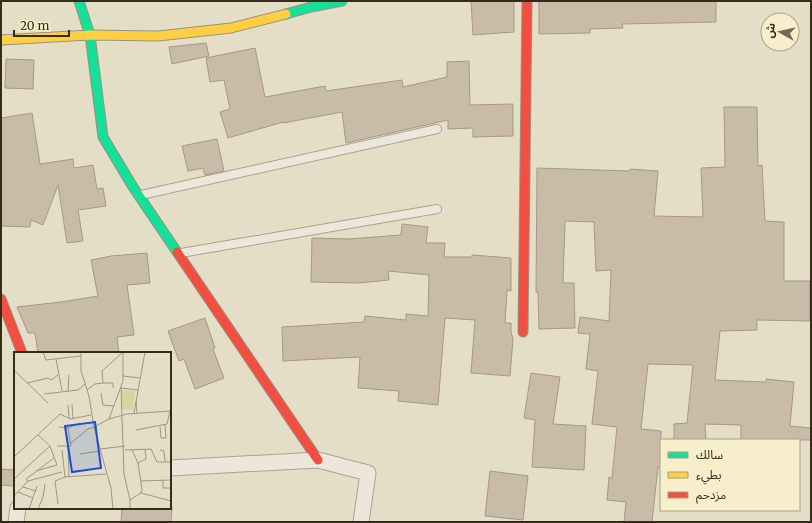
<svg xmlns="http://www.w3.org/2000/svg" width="812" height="523" font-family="Merriweather,'Noto Sans Arabic',serif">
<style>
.building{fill:#c8bca8;stroke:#a49987}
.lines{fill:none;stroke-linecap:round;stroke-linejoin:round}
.lane-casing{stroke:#a8a291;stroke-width:10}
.street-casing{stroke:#a8a291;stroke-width:17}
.fast-casing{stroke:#989181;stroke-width:11}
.slow-casing{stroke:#989181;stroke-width:11}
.jam-casing{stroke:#989181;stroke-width:11}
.lane{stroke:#ece7da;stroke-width:8}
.street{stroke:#ece7da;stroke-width:15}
.fast{stroke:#16e098;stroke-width:9}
.slow{stroke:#ffcf43;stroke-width:9}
.jam{stroke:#f24e42;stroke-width:9}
.inset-road{fill:none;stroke:#9e9682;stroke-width:1}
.view{fill:#1d4ed8;fill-opacity:0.15;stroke:#1d4ed8;stroke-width:2}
.inset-edge{fill:none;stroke:#362a1a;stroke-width:2}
</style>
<rect width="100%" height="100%" fill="#e4dec7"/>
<path class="building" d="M 471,1 L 514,1 L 514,32 L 473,35 Z
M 539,1 L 716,1 L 716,22 L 622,24 L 623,28 L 590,29 L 590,33 L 539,34 Z
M 206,43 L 209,56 L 172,64 L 169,47 Z
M 255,48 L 265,97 L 325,86 L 326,91 L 402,80 L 403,87 L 447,77 L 447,62 L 469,61 L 470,105 L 513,104 L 513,136 L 473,137 L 473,128 L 448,129 L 448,120 L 346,143 L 342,112 L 283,123 L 283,122 L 228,138 L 220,112 L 230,109 L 224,80 L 210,82 L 206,58 Z
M 6,59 L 34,60 L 33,89 L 5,88 Z
M 724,107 L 757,107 L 758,166 L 762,165 L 765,221 L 784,222 L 784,281 L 810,281 L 810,321 L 757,320 L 757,330 L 720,331 L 715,380 L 766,382 L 766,379 L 794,382 L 790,426 L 811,428 L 811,440 L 741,440 L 741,425 L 705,424 L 706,440 L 674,440 L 674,424 L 687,423 L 693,365 L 648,364 L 641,429 L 661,431 L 661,468 L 658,467 L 652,522 L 624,522 L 626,502 L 607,500 L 609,477 L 612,478 L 617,427 L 592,424 L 598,371 L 586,369 L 590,334 L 578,333 L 580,317 L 609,321 L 611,270 L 596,271 L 594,222 L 565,221 L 563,283 L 574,283 L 575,328 L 539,329 L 538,292 L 536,292 L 537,168 L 630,171 L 630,169 L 658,171 L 654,216 L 703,217 L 701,168 L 725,167 Z
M 32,113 L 40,164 L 73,159 L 74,168 L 93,165 L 97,189 L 103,188 L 106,206 L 78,210 L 83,241 L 67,243 L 58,185 L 43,225 L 31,220 L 30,227 L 1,226 L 1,118 Z
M 217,139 L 224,171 L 205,175 L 203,168 L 188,171 L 182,146 Z
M 402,224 L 428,227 L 426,243 L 445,243 L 444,257 L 472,257 L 472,255 L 511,258 L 511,291 L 507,290 L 505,323 L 511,323 L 511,332 L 513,339 L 510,376 L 471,373 L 475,320 L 445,318 L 438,405 L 398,401 L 399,391 L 358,388 L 360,357 L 283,361 L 282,327 L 364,322 L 365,316 L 406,320 L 406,314 L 428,316 L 429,275 L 388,271 L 389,280 L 358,283 L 311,282 L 312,238 L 349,239 L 401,235 Z
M 147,253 L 150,283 L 127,285 L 134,335 L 117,337 L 119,353 L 38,353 L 35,333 L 28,333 L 17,307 L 61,302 L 98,296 L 91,260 L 111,256 Z
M 205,318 L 215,348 L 213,349 L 224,378 L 195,389 L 184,359 L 179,361 L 168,331 Z
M 531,373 L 560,377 L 553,424 L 586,426 L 584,470 L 532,467 L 535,420 L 524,418 Z
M 1,469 L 15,470 L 15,486 L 1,485 Z
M 490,471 L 528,476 L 523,520 L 485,516 Z
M 122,508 L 172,508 L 171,522 L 121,522 Z"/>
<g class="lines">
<g class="lane-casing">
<path id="lane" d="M 141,195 L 437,129
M 181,253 L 437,209"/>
</g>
<g class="street-casing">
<path id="street" d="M 170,468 L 318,460 L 368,473 L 361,522
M 16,522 L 18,508"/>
</g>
<g class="fast-casing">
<path id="fast" d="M 79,1 L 90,35 L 103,137 L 133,187 L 177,252
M 286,14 L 311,7 L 342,1"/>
</g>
<g class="slow-casing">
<path id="slow" d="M 1,40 L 90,35 L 158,36 L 231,28 L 286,14"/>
</g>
<g class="jam-casing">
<path id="jam" d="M 177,252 L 318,460
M 1,299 L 22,353
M 523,332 L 527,1"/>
</g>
<use href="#lane" class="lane"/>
<use href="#street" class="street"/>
<use href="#fast" class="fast"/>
<use href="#slow" class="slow"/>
<use href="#jam" class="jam"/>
</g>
<g transform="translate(14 352)">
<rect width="157" height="157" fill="#e4dec7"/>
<path d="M 108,38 L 121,39 L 119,58 L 107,57 Z" fill="#d1d5a8"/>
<path class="inset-road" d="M 29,0 L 32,8 L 67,4M 67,0 L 67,19 L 75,44 L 80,75 L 95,67 L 113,62 L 157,59M 42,7 L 48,39M 0,18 L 34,51M 109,24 L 126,26M 13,31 L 34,26 L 37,28 L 44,23M 89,31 L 88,19 L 108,1M 107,36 L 110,122 L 116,148M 107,36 L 124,38M 73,38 L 81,32 L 89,31 L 99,31 L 99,36M 54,39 L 55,23M 87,41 L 89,53 L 100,54M 30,42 L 64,38 L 71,32M 122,49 L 123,61M 58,52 L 59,67M 54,53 L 55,66M 120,61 L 131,0M 95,67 L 109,29 L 109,0M 146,75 L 147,86 L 152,86 L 151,73M 54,76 L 66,71M 122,78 L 153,72 L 156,59M 57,91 L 74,77 L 80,75 L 97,136 L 99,157M 43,94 L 57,94 L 54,76 L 45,75M 54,94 L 55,125M 86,97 L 111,94M 48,98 L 51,125M 111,98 L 137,97 L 143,110 L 157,110M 146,98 L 150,99 L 151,109M 66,102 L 86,99M 0,105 L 46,62 L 56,67 L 77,63M 124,111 L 132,107 L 131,97M 22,119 L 43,113 L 36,94M 0,127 L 36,94 L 24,83M 14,129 L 12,127 L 40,106M 127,129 L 157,128M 149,129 L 149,136 L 157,136M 9,135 L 22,139M 4,140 L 19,146M 127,141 L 157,149M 0,144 L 14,129 L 48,120M 44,152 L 41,129 L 51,125 L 92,122M 15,157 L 23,134M 24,157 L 29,145 L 31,132M 116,157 L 116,148 L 127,141 L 128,138 L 124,111 L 118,98"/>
<path class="view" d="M 81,70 L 87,116 L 58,120 L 51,74 Z"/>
<rect width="157" height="157" class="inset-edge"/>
</g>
<rect width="812" height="523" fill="none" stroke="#362a1a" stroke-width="4"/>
<rect x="660" y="439" width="140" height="72" fill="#f7eecb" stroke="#aaa084"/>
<rect x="668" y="452" width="20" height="6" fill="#16e098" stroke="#aaa084"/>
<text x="696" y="459" font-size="12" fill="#362a1a">سالك</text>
<rect x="668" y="472" width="20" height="6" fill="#ffcf43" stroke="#aaa084"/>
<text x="696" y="479" font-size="12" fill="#362a1a">بطيء</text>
<rect x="668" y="492" width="20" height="6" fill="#f24e42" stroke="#aaa084"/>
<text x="696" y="499" font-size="12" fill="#362a1a">مزدحم</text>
<g transform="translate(780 32) rotate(278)"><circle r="19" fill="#f7eecb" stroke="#aaa084"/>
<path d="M0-3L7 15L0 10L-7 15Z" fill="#736957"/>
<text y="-6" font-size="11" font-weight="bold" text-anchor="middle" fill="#362a1a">ش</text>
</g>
<path d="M14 30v6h55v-6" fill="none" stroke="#362a1a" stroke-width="2"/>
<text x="20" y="30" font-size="12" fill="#362a1a" stroke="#f7eecb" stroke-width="3" paint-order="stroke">20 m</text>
</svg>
